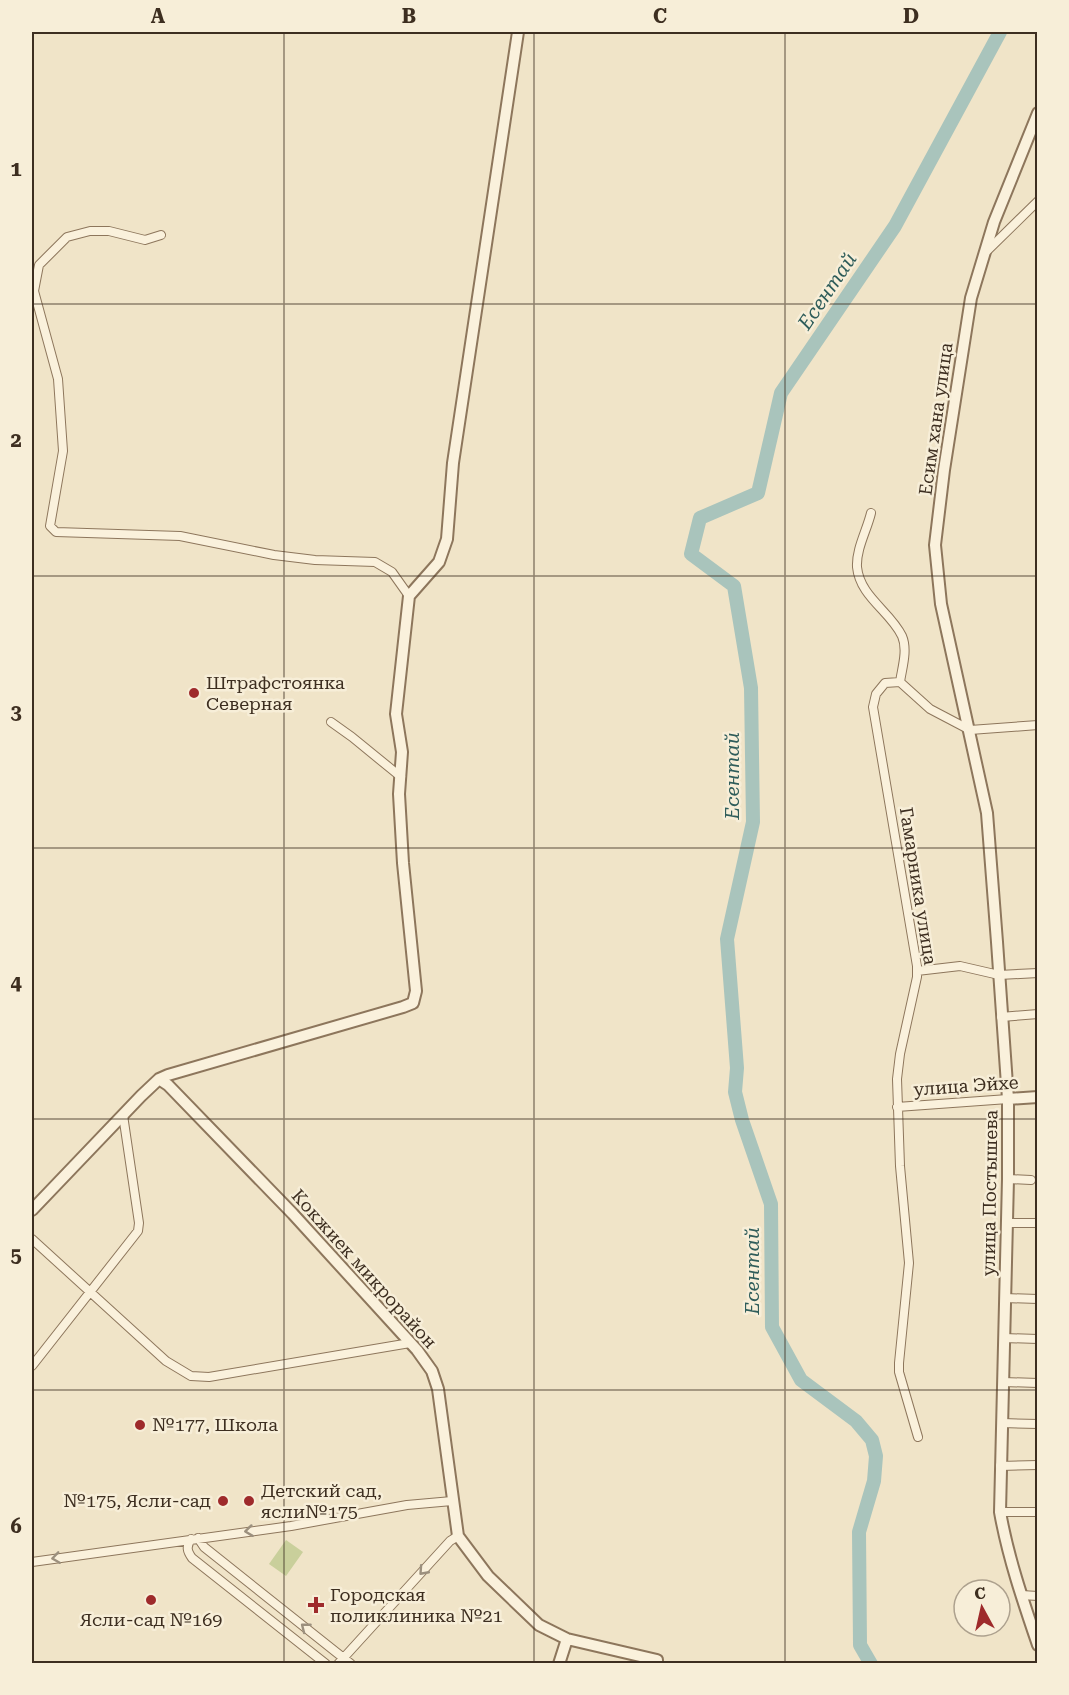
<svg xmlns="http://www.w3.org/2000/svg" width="1069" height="1695" font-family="'Roboto Serif',serif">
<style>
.pitch{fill:#c9cf9b}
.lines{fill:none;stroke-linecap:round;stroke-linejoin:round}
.river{stroke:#a9c4bc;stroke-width:14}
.minor-casing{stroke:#8d765c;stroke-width:10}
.tertiary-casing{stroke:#8d765c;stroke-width:14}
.minor{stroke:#faf1dc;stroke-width:8}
.tertiary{stroke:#faf1dc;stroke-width:10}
.oneway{stroke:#9c907e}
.grid{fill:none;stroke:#3d2e20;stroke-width:1.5;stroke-opacity:0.55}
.poi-dot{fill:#9e2a2b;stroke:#f7eed8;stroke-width:2}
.labels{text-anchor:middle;stroke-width:5;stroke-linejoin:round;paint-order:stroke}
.street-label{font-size:18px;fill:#3d2e20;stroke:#f7eed8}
.poi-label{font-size:18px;fill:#3d2e20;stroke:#f7eed8;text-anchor:start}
.water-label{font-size:20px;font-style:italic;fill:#2f5d5a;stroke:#f7eed8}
.neatline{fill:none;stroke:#3d2e20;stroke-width:2}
.grid-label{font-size:20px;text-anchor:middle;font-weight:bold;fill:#3d2e20}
</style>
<rect width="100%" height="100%" fill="#f0e4c8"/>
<path class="pitch" d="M 286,1540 L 303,1552 L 286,1576 L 269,1564 Z"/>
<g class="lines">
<path class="river" d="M 871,1664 L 860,1645 L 859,1532 L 874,1481 L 876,1456 L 872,1440 L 856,1421 L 801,1380 L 772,1327 L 771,1204 L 742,1120 L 735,1092 L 737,1068 L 727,939 L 753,822 L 751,688 L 734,586 L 691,554 L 700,518 L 758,493 L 781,393 L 895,226 L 1000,32"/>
<g class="minor-casing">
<path id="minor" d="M 161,235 L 145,240 L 109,231 L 90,231 L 67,237 L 39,265 L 34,291 L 58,379 L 63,451 L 50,526 L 56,532 L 180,536 L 274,555 L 315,560 L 375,562 L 392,572 L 409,596
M 987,251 L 1038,201
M 871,513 C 867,530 856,549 857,567 C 860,597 890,611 902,636 C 908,650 902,668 900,682 L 885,683 L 876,694 L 873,707 L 917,966 L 917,977 L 900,1054 L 897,1079 L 900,1166 L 909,1263 L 899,1363 L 899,1372 L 918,1437
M 900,682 L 930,709 L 970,730 L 1038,725
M 331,722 L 352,737 L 401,777
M 917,971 L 960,966 L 999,975 L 1038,973
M 1001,1017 L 1038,1014
M 897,1107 L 1008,1099
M 1008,1179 L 1031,1180
M 1007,1223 L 1038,1223
M 32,1239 L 166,1361 L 191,1376 L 209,1377 L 410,1343
M 1005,1298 L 1038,1299
M 1004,1338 L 1038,1339
M 32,1366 L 138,1231 L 139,1223 L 123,1115
M 1003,1382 L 1038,1383
M 1002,1423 L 1038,1424
M 1000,1466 L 1038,1465
M 1000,1512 L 1038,1512
M 198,1538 L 204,1547 L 351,1664
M 191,1539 C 186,1547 187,1551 192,1558 L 326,1664
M 32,1562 L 291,1526 L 407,1505 L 452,1501
M 1021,1595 L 1038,1596
M 338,1664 L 450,1541 L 458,1536"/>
</g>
<g class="tertiary-casing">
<path id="tertiary" d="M 1038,113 L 994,222 L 971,298 L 944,470 L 935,545 L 941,604 L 987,813 L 997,942 L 1008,1099 L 1008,1179 L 1000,1512 C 1008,1557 1023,1601 1038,1645
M 159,1079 L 168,1085 L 293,1214 L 417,1350 L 432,1371 L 438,1389 L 458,1536 L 488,1576 L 539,1625 L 567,1639 L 657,1660 L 657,1664
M 1008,1099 L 1038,1097
M 32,1210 L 141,1096 L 159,1079 L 168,1075 L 403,1007 L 413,1003 L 416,991 L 403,863 L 399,794 L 402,752 L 396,714 L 409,596 L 439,562 L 447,539 L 453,463 L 518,32
M 559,1664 L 567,1639"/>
</g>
<use href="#minor" class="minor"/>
<use href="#tertiary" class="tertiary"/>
</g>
<defs><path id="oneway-chevron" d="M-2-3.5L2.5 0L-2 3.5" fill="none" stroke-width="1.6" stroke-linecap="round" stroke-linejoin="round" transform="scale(1.5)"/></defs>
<g class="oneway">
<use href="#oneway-chevron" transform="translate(249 1531) rotate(173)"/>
<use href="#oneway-chevron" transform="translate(56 1558) rotate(172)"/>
<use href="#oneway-chevron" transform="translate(423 1571) rotate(132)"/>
<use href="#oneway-chevron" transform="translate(305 1627) rotate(-142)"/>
</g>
<path class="grid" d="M 284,32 L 284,1664M 534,32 L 534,1664M 785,32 L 785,1664M 32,304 L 1038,304M 32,576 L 1038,576M 32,848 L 1038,848M 32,1119 L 1038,1119M 32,1390 L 1038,1390"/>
<g class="poi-dot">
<circle cx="194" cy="693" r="6"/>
<circle cx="140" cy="1425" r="6"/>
<circle cx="223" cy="1501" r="6"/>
<circle cx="249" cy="1501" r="6"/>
<circle cx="151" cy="1600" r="6"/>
<path d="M313 1596h6v6h6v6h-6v6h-6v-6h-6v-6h6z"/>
</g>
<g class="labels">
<g class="street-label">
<text transform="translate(936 419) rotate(-82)" y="6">Есим хана улица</text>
<text transform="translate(918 886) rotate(81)" y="6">Гамарника улица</text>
<text transform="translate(966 1086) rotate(-4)" y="6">улица Эйхе</text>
<text transform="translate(990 1193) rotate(-89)" y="6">улица Постышева</text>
<text transform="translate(364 1269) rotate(48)" y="6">Кокжиек микрорайон</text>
</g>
<g class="poi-label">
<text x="206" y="689">Штрафстоянка<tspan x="206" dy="21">Северная</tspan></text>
<text x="152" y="1431">№177, Школа</text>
<text x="261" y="1497">Детский сад,<tspan x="261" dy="21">ясли№175</tspan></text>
<text x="211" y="1507" text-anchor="end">№175, Ясли-сад</text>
<text x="330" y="1601">Городская<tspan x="330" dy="21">поликлиника №21</tspan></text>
<text x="151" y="1626" text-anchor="middle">Ясли-сад №169</text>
</g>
<g class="water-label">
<text transform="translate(827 291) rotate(-56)" y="7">Есентай</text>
<text transform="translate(732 776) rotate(-90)" y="7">Есентай</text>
<text transform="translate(752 1271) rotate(-90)" y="7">Есентай</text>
</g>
</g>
<rect width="1069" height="1695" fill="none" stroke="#f7eed8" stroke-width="66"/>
<g transform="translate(982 1608) rotate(352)"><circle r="28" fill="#f7eed8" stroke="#ada18e" stroke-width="1.5"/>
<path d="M0-4.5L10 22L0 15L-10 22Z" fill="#9e2a2b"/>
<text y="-9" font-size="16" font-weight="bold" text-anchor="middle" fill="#3d2e20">С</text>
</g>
<rect x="33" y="33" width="1003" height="1629" class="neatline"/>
<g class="grid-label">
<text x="158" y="23">A</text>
<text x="409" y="23">B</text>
<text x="660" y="23">C</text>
<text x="911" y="23">D</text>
<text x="16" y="176">1</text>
<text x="16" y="447">2</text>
<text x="16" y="719">3</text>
<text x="16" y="990">4</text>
<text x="16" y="1262">5</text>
<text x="16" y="1533">6</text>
</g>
</svg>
